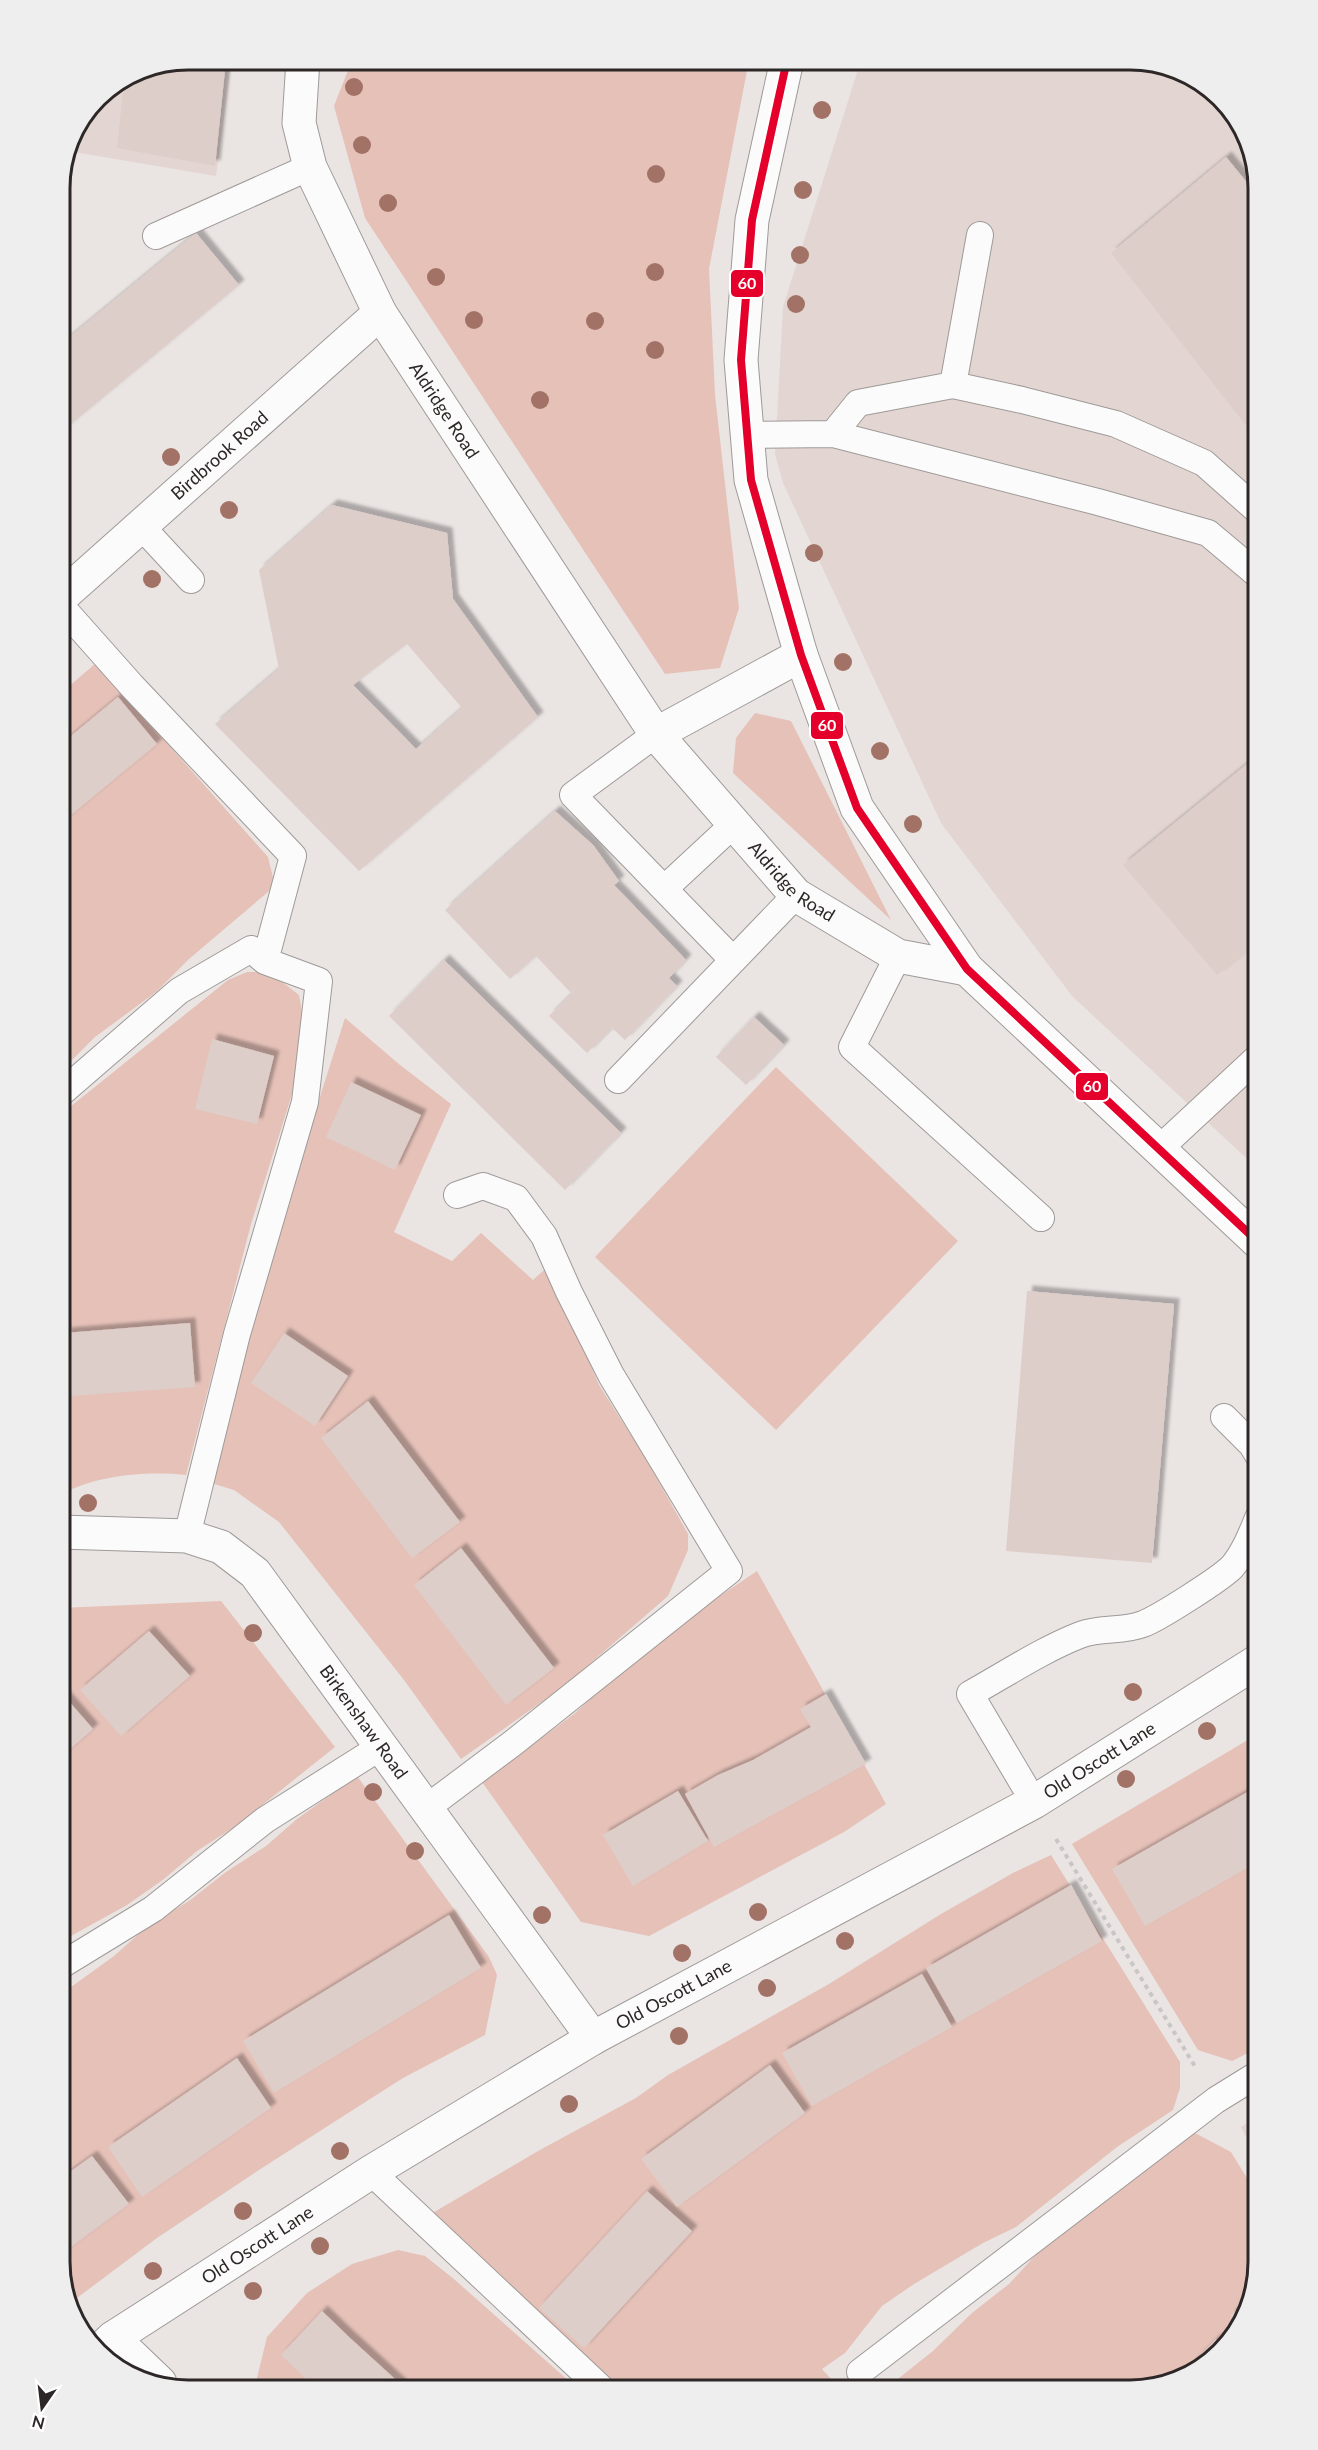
<svg xmlns="http://www.w3.org/2000/svg" width="1318" height="2450" font-family="Lato,sans-serif">
<style>
.built{fill:#e3d6d2}
.green{fill:#e5c1b8}
.building{fill:#dececa;fill-rule:evenodd;filter:url(#shadow)}
.lines{fill:none;stroke-linecap:round;stroke-linejoin:round}
.service-casing{stroke:#9e9a98;stroke-width:28}
.minor-casing{stroke:#9e9a98;stroke-width:35}
.tertiary-casing{stroke:#9e9a98;stroke-width:35}
.path{stroke:#c8c6c6;stroke-width:4;stroke-dasharray:4.5 4.5;stroke-linecap:butt}
.service{stroke:#fcfbfb;stroke-width:26}
.minor{stroke:#fcfbfb;stroke-width:33}
.tertiary{stroke:#fcfbfb;stroke-width:33}
.bus-1-casing{stroke:#fff;stroke-width:12}
.bus-1{stroke:#e4002b;stroke-width:8}
.tree{fill:#a37266}
.labels{text-anchor:middle;stroke-width:4.5;stroke-linejoin:round;paint-order:stroke}
.street-label{font-size:18px;fill:#2d2827;stroke:#fff}
.rim{fill:none;stroke:#2d2827;stroke-width:3}
.line-badge{stroke:#fff;stroke-width:2}
.badge-label{font-size:16px;text-anchor:middle;font-weight:bold;fill:#fff}
</style>
<defs>
<filter id="shadow"><feDropShadow dx="5.5" dy="-5.5" stdDeviation="1.5" flood-color="#0004"/></filter>
</defs>
<rect width="100%" height="100%" fill="#eae4e2"/>
<path class="built" d="M 188,60 L 232,60 L 216,176 L 68,151 L 73,132 L 98,97 L 139,70 Z
M 861,60 L 1139,60 L 1201,82 L 1248,139 L 1258,188 L 1258,1169 L 1072,996 L 941,823 L 783,483 L 775,454 L 783,307 Z
M 1258,2116 L 1258,2159 L 1241,2127 Z"/>
<path class="green" d="M 352,60 L 749,60 L 709,269 L 715,395 L 739,608 L 720,668 L 665,674 L 365,218 L 334,106 Z
M 96,663 L 268,857 L 275,886 L 189,959 L 156,992 L 95,1037 L 60,1072 L 60,694 Z
M 755,713 L 791,721 L 891,920 L 733,773 L 736,738 Z
M 247,972 L 261,972 L 281,981 L 299,995 L 304,1023 L 300,1069 L 251,1224 L 186,1475 C 144,1471 97,1475 60,1495 L 60,1115 L 228,980 Z
M 345,1018 L 400,1065 L 451,1104 L 394,1232 L 452,1261 L 481,1233 L 533,1280 L 544,1270 L 580,1340 L 599,1385 L 646,1459 L 688,1534 L 688,1550 L 668,1596 L 563,1687 L 461,1759 L 404,1680 L 279,1522 L 234,1490 L 211,1483 L 279,1226 Z
M 776,1067 L 958,1241 L 776,1430 L 595,1257 Z
M 757,1571 L 886,1804 L 844,1832 L 649,1936 L 581,1922 L 482,1782 L 574,1714 L 613,1678 L 677,1625 Z
M 221,1601 L 335,1747 L 236,1826 L 197,1851 L 164,1879 L 127,1905 L 60,1942 L 60,1608 Z
M 1258,1734 L 1258,2048 L 1232,2061 L 1198,2050 L 1072,1844 Z
M 357,1776 L 489,1957 L 497,1975 L 485,2035 L 403,2078 L 262,2168 L 157,2238 L 69,2304 L 60,2262 L 60,1995 L 114,1956 L 149,1925 L 189,1901 L 226,1872 L 266,1846 L 297,1819 Z
M 1051,1855 L 1180,2062 L 1180,2088 L 1173,2110 L 1117,2147 L 1016,2227 L 983,2243 L 914,2284 L 882,2306 L 845,2353 L 822,2369 L 841,2390 L 622,2390 L 431,2214 L 538,2151 L 636,2098 L 668,2075 L 829,1984 L 941,1914 L 1013,1873 Z
M 1193,2132 L 1231,2152 L 1258,2196 L 1258,2262 L 1237,2333 L 1179,2380 L 1130,2390 L 884,2390 L 933,2351 L 972,2313 L 1009,2284 L 1043,2247 Z
M 398,2250 L 425,2256 L 455,2280 L 579,2390 L 254,2390 L 267,2337 L 307,2293 L 352,2264 Z"/>
<path class="building" d="M 188,60 L 226,60 L 215,166 L 117,148 L 124,80 L 139,70 Z
M 1226,157 L 1258,196 L 1258,441 L 1111,253 Z
M 196,233 L 239,285 L 60,433 L 60,345 Z
M 332,505 L 447,533 L 453,599 L 538,717 L 359,871 L 215,724 L 279,669 L 259,570 ZM 407,644 L 462,708 L 416,749 L 353,685 Z
M 118,697 L 157,744 L 60,824 L 60,745 Z
M 1258,755 L 1258,943 L 1217,975 L 1123,865 Z
M 555,811 L 593,845 L 619,881 L 614,885 L 686,960 L 669,978 L 677,986 L 625,1040 L 612,1028 L 587,1053 L 549,1016 L 583,982 L 571,993 L 536,956 L 510,979 L 445,910 Z
M 444,960 L 621,1133 L 565,1190 L 389,1016 Z
M 754,1017 L 784,1045 L 746,1085 L 716,1057 Z
M 212,1039 L 274,1056 L 257,1124 L 195,1109 Z
M 351,1082 L 421,1115 L 395,1170 L 326,1137 Z
M 1027,1291 L 1174,1304 L 1152,1563 L 1006,1551 Z
M 190,1323 L 195,1387 L 71,1396 L 65,1333 Z
M 284,1333 L 348,1376 L 315,1426 L 251,1383 Z
M 368,1401 L 460,1522 L 412,1558 L 321,1438 Z
M 461,1548 L 554,1668 L 506,1705 L 414,1585 Z
M 149,1631 L 190,1676 L 121,1736 L 80,1690 Z
M 60,1691 L 93,1729 L 60,1758 Z
M 826,1694 L 866,1764 L 714,1847 L 685,1794 L 718,1775 L 753,1760 L 811,1727 L 800,1709 Z
M 1258,1786 L 1258,1862 L 1145,1926 L 1112,1869 Z
M 678,1791 L 708,1841 L 633,1886 L 603,1835 Z
M 1071,1885 L 1102,1941 L 957,2023 L 926,1968 Z
M 449,1915 L 481,1968 L 274,2093 L 243,2041 Z
M 922,1974 L 952,2027 L 812,2106 L 782,2053 Z
M 237,2058 L 271,2108 L 142,2197 L 108,2147 Z
M 770,2065 L 805,2113 L 677,2207 L 641,2159 Z
M 92,2156 L 129,2204 L 60,2255 L 60,2179 Z
M 647,2191 L 692,2231 L 584,2348 L 539,2308 Z
M 1244,2307 L 1238,2329 L 1230,2315 Z
M 322,2311 L 350,2338 L 407,2390 L 318,2390 L 309,2382 L 281,2355 Z
M 1216,2339 L 1222,2345 L 1179,2380 L 1178,2379 Z"/>
<g class="lines">
<g class="service-casing">
<path id="service" d="M 156,236 L 310,167
M 953,385 L 980,235
M 833,434 L 858,403 L 953,385 L 1022,400 L 1116,424 L 1204,463 L 1258,511
M 748,435 L 833,434 L 1098,502 L 1208,533 L 1258,575
M 141,526 L 191,580
M 60,605 L 132,686 L 293,856 L 265,961
M 656,734 L 573,795 L 733,960
M 664,889 L 734,824
M 898,956 L 852,1047 L 1041,1218
M 618,1080 L 796,895
M 60,1094 L 179,991 L 251,949 L 265,961 L 319,981 L 305,1102 L 237,1334 L 187,1536
M 1159,1149 L 1258,1057
M 1224,1417 L 1252,1445 L 1258,1455
M 1034,1802 L 970,1694 C 1006,1674 1042,1650 1080,1635 C 1100,1627 1123,1632 1143,1624 C 1159,1618 1220,1579 1232,1567 C 1244,1553 1251,1535 1258,1518
M 425,1809 L 513,1743 L 729,1571 L 611,1375 L 569,1292 L 544,1236 L 516,1198 L 483,1186 L 457,1195
M 60,1966 L 153,1909 L 265,1820 L 382,1746
M 371,2172 L 603,2390
M 860,2372 L 1216,2100 L 1258,2074"/>
</g>
<g class="minor-casing">
<g id="minor">
<path id="s1" d="M 303,60 L 299,123 L 310,167 L 380,313 L 656,734 L 796,895 L 898,956 L 967,969"/>
<path id="s2" d="M 60,598 L 380,313"/>
<path d="M 656,734 L 801,655"/>
<path id="s3" d="M 60,1532 L 187,1536 L 221,1547 L 255,1573 L 593,2038"/>
<path d="M 113,2338 L 160,2383"/>
<path id="s4" d="M 101,2349 L 113,2338 L 371,2172 L 593,2038 L 1034,1802 L 1258,1661"/>
</g>
</g>
<g class="tertiary-casing">
<path id="tertiary" d="M 787,60 L 752,220 L 741,360 L 751,480 L 801,655 L 857,808 L 967,969 L 1258,1242"/>
</g>
<path class="path" d="M 1056,1839 L 1196,2068"/>
<use href="#service" class="service"/>
<use href="#minor" class="minor"/>
<use href="#tertiary" class="tertiary"/>
<g class="bus-1-casing">
<path id="bus-1" d="M 787,60 L 752,220 L 741,360 L 751,480 L 801,655 L 857,808 L 967,969 L 1258,1242"/>
</g>
<use href="#bus-1" class="bus-1"/>
</g>
<g class="tree">
<circle cx="354" cy="87" r="9"/>
<circle cx="822" cy="110" r="9"/>
<circle cx="362" cy="145" r="9"/>
<circle cx="656" cy="174" r="9"/>
<circle cx="803" cy="190" r="9"/>
<circle cx="388" cy="203" r="9"/>
<circle cx="800" cy="255" r="9"/>
<circle cx="655" cy="272" r="9"/>
<circle cx="436" cy="277" r="9"/>
<circle cx="796" cy="304" r="9"/>
<circle cx="474" cy="320" r="9"/>
<circle cx="595" cy="321" r="9"/>
<circle cx="655" cy="350" r="9"/>
<circle cx="540" cy="400" r="9"/>
<circle cx="171" cy="457" r="9"/>
<circle cx="229" cy="510" r="9"/>
<circle cx="814" cy="553" r="9"/>
<circle cx="152" cy="579" r="9"/>
<circle cx="843" cy="662" r="9"/>
<circle cx="880" cy="751" r="9"/>
<circle cx="913" cy="824" r="9"/>
<circle cx="88" cy="1503" r="9"/>
<circle cx="253" cy="1633" r="9"/>
<circle cx="1133" cy="1692" r="9"/>
<circle cx="1207" cy="1731" r="9"/>
<circle cx="1126" cy="1779" r="9"/>
<circle cx="373" cy="1792" r="9"/>
<circle cx="415" cy="1851" r="9"/>
<circle cx="758" cy="1912" r="9"/>
<circle cx="542" cy="1915" r="9"/>
<circle cx="845" cy="1941" r="9"/>
<circle cx="682" cy="1953" r="9"/>
<circle cx="767" cy="1988" r="9"/>
<circle cx="679" cy="2036" r="9"/>
<circle cx="569" cy="2104" r="9"/>
<circle cx="340" cy="2151" r="9"/>
<circle cx="243" cy="2211" r="9"/>
<circle cx="320" cy="2246" r="9"/>
<circle cx="153" cy="2271" r="9"/>
<circle cx="253" cy="2291" r="9"/>
</g>
<g class="labels">
<g class="street-label">
<text dy="6" stroke="none"><textPath href="#s1" startOffset="387">Aldridge Road</textPath></text>
<text dy="6" stroke="none"><textPath href="#s2" startOffset="214">Birdbrook Road</textPath></text>
<text dy="6" stroke="none"><textPath href="#s1" startOffset="975">Aldridge Road</textPath></text>
<text dy="6" stroke="none"><textPath href="#s3" startOffset="390">Birkenshaw Road</textPath></text>
<text dy="6" stroke="none"><textPath href="#s4" startOffset="1160">Old Oscott Lane</textPath></text>
<text dy="6" stroke="none"><textPath href="#s4" startOffset="674">Old Oscott Lane</textPath></text>
<text dy="6" stroke="none"><textPath href="#s4" startOffset="188">Old Oscott Lane</textPath></text>
</g>
</g>
<path d="M0 0H1318V2450H0ZM188 70H1130A118 118 0 0 1 1248 188V2262A118 118 0 0 1 1130 2380H188A118 118 0 0 1 70 2262V188A118 118 0 0 1 188 70Z" fill="#eee" fill-rule="evenodd"/>
<path class="rim" d="M188 70H1130A118 118 0 0 1 1248 188V2262A118 118 0 0 1 1130 2380H188A118 118 0 0 1 70 2262V188A118 118 0 0 1 188 70Z"/>
<g class="line-badge">
<rect x="730" y="269" width="34" height="29" rx="6" fill="#e4002b"/>
<rect x="810" y="711" width="34" height="29" rx="6" fill="#e4002b"/>
<rect x="1075" y="1072" width="34" height="29" rx="6" fill="#e4002b"/>
</g>
<g class="badge-label">
<text x="747" y="289">60</text>
<text x="827" y="731">60</text>
<text x="1092" y="1092">60</text>
</g>
<g transform="translate(42 2408) rotate(194)" stroke="#ffffff" stroke-width="4.5" paint-order="stroke">
<path d="M0-4.5L10 22L0 15L-10 22Z" fill="#2d2827"/>
<text y="-9" font-size="16" font-weight="bold" text-anchor="middle" fill="#2d2827">N</text>
</g>
</svg>
